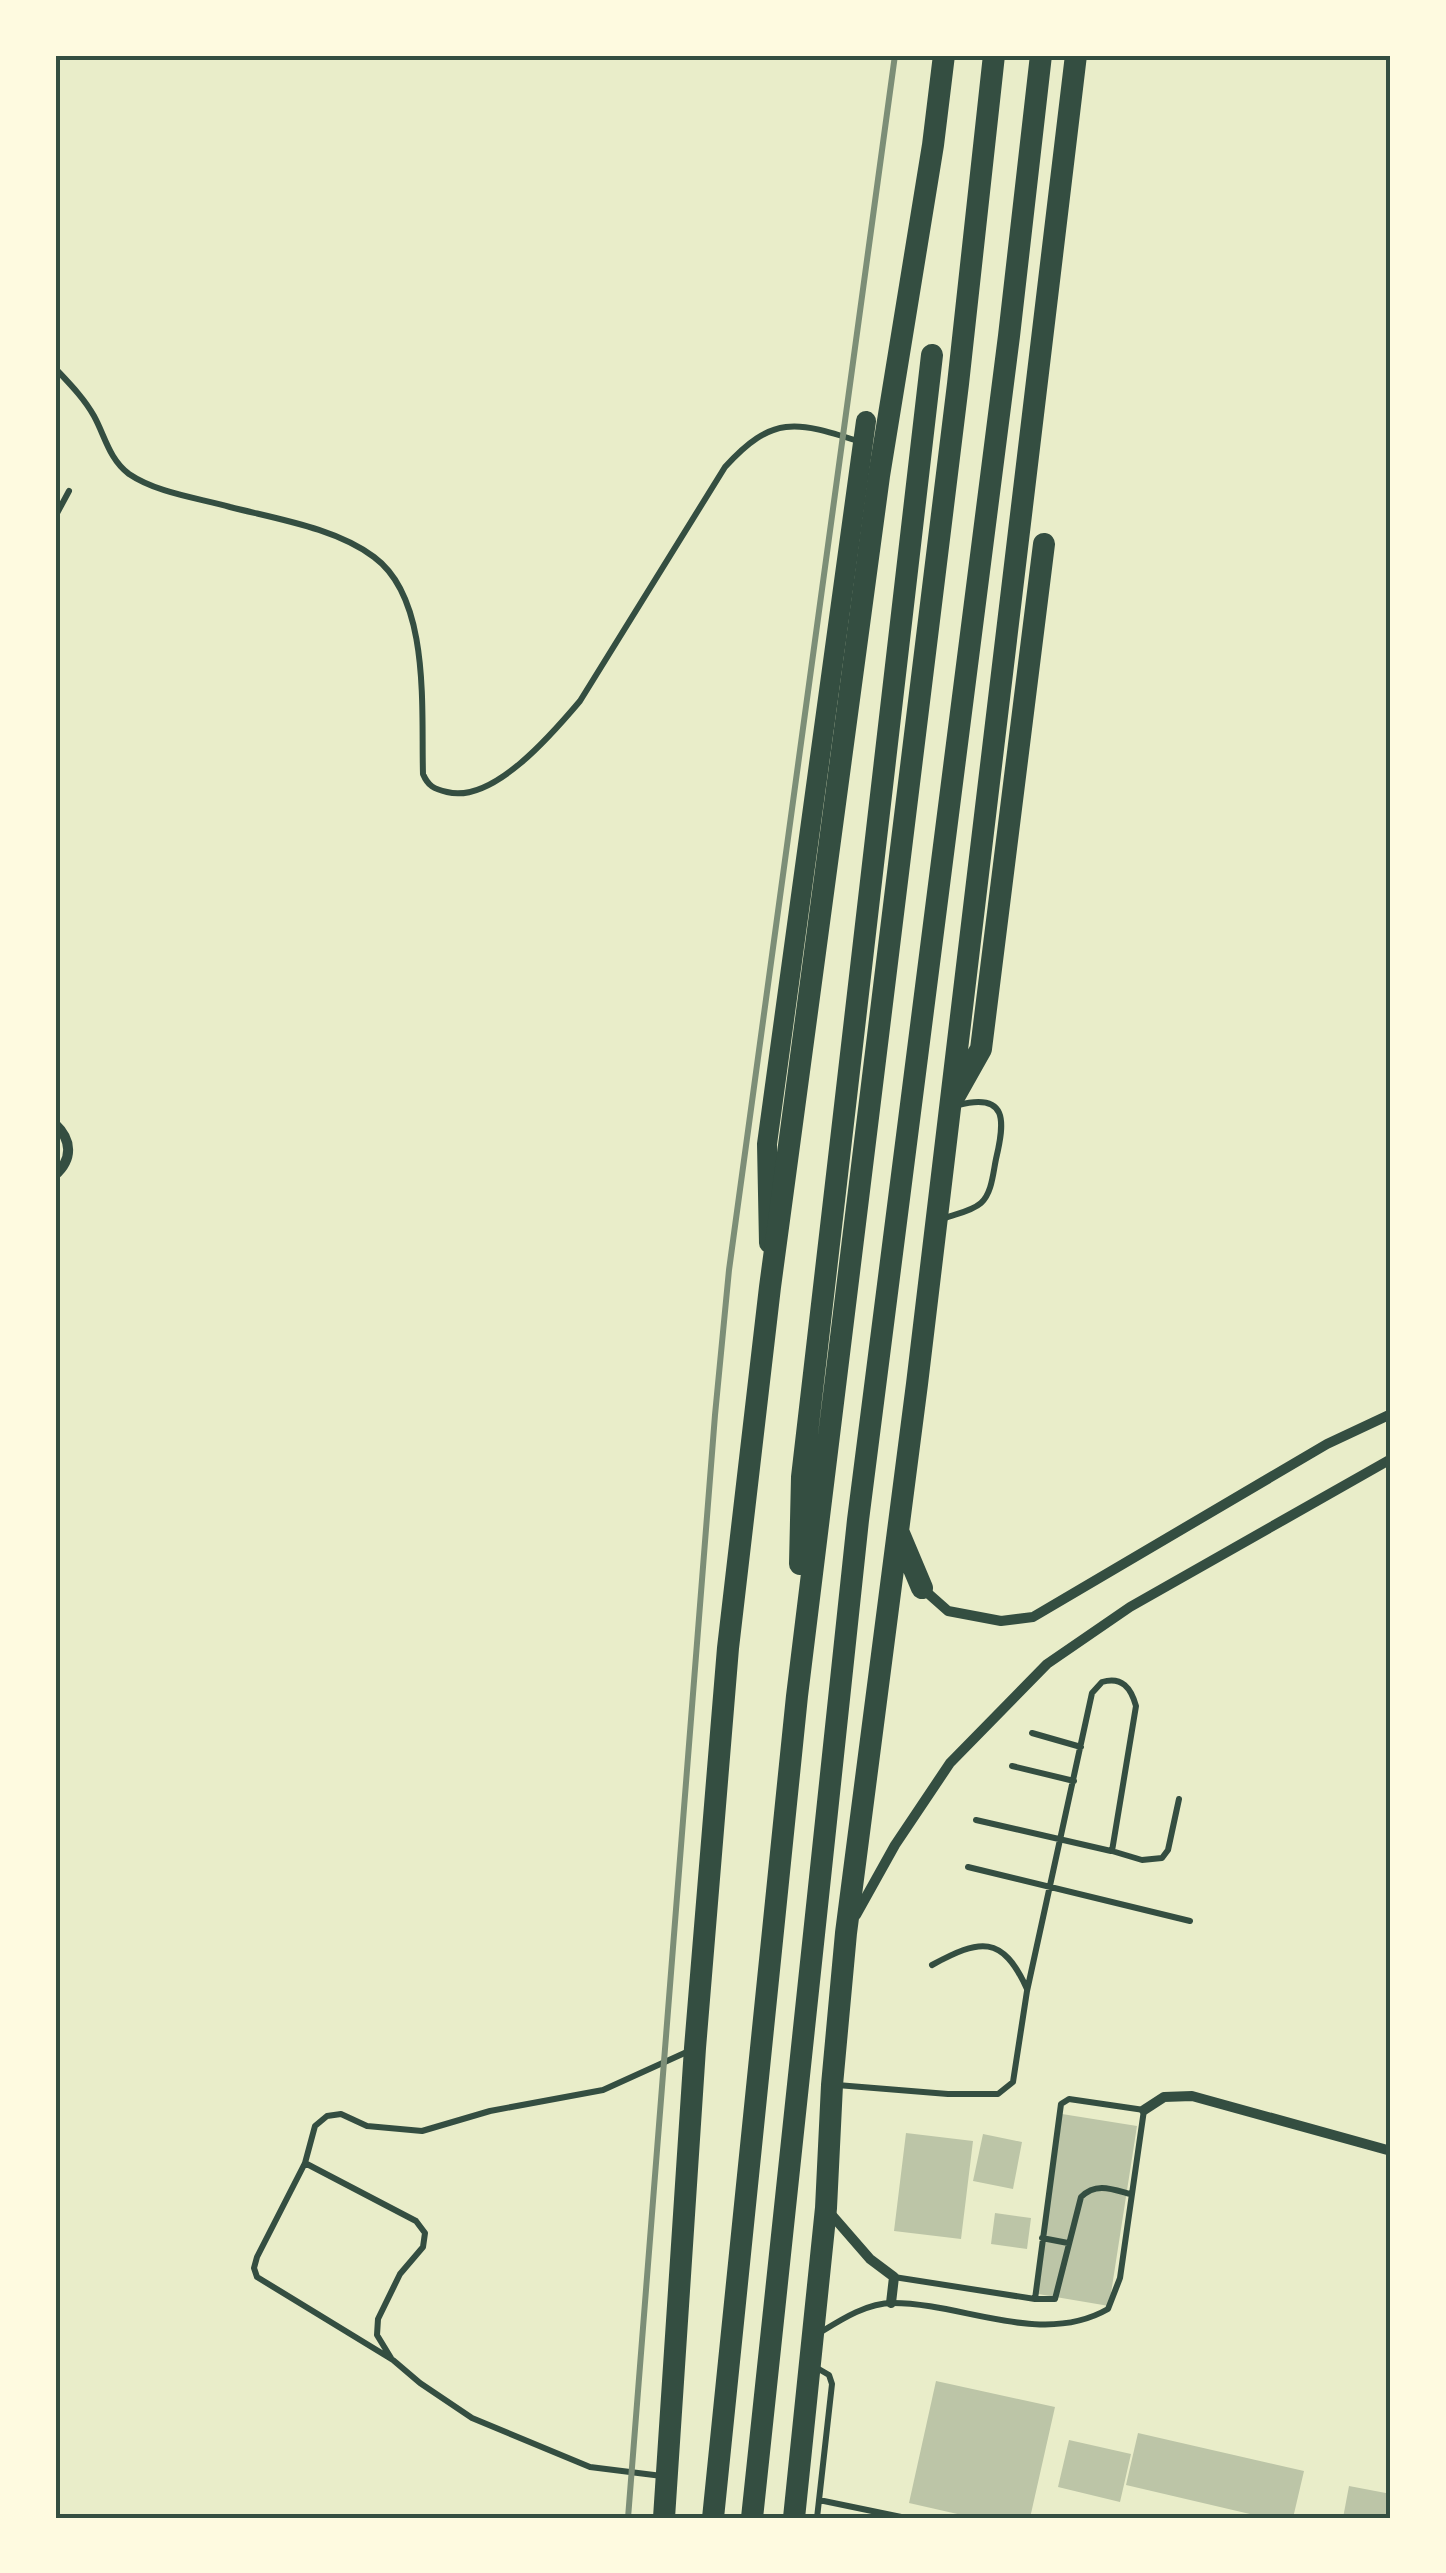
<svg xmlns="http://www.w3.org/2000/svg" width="1446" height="2573" font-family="Figtree,sans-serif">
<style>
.building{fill:#bcc5a7}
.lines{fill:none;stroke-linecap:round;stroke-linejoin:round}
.service{stroke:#344e41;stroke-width:6}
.minor{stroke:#344e41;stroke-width:10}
.primary{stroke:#344e41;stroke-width:20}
.motorway{stroke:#344e41;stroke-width:22}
.rail{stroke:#7c8e77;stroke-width:6}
.neatline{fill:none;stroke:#344e41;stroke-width:4}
</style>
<rect width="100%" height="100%" fill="#e9edc9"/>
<path class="building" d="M 1062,2114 L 1137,2126 L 1109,2306 L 1038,2294 Z
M 906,2133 L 973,2141 L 961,2239 L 894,2231 Z
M 983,2134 L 1022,2142 L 1013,2189 L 973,2181 Z
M 995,2213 L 1031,2218 L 1027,2249 L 991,2244 Z
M 936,2381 L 1055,2407 L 1030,2518 L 975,2518 L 909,2503 Z
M 1138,2433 L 1304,2471 L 1293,2518 L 1267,2518 L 1126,2485 Z
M 1069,2440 L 1131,2454 L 1120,2502 L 1058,2487 Z
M 1349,2486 L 1391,2494 L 1391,2518 L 1343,2518 Z"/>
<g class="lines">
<path class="service" d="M 55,368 C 69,383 84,398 94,416 C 105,436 109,459 129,474 C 157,493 198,498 230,507 C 277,519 335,528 374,557 C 431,599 421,710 423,774 C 428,786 434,789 447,792 C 493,804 553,733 580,701 L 725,467 C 772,415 796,421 858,441
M 55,517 L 69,491
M 945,1218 C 956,1214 972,1211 981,1203 C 992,1193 993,1173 996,1159 C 1005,1121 1008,1092 958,1105
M 1032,1733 L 1081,1747
M 1012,1766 L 1074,1781
M 976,1820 L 1111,1851
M 968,1867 L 1190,1921
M 932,1965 C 980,1939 1002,1934 1027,1989
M 837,2085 L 948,2094 L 998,2094 L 1013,2082 L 1027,1991 L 1092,1693 L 1102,1682 C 1122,1676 1131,1688 1136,1706 L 1112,1851 L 1142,1860 L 1162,1858 L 1168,1850 L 1179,1799
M 305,2163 L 416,2221 L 425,2233 L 423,2247 L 400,2274 L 378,2319 L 377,2335 L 391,2358
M 1042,2238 L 1068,2243
M 894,2277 L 1035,2299 L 1055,2299 L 1081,2197 C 1096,2182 1112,2189 1130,2194
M 821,2332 C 842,2319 867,2303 893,2303 C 963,2303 1042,2347 1108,2309 L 1120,2278 L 1144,2110 L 1069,2099 L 1061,2104 L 1035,2299
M 662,2476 L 590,2467 L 472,2418 L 420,2383 L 393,2360 L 257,2277 L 254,2268 L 257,2257 L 305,2163 L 315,2126 L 327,2116 L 341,2114 L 367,2126 L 422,2131 L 490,2111 L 603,2090 L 689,2051
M 819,2500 L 906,2518
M 817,2518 L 832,2384 L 829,2375 L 817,2368"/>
<path class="minor" d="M 55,1124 C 72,1140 73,1159 55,1175
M 922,1588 L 948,1611 L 1001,1621 L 1033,1617 L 1327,1444 L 1391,1414
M 856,1915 L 895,1845 L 950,1763 L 1047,1664 L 1130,1607 L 1391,1459
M 1144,2110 L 1164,2097 L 1192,2096 L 1391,2151
M 830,2213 L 870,2259 L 894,2277 L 891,2303"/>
<path class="primary" d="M 769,1243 L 767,1144 L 866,421"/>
<path class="motorway" d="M 954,1097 L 981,1049 L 1044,544
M 898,1531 L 922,1588
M 800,1564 L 802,1477 L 932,355
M 664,2518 L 695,2048 L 728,1648 L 770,1287 L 879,476 L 933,145 L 944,55
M 713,2518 L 797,1696 L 958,384 L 994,55
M 752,2518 L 858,1520 L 1009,336 L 1041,55
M 794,2518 L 826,2208 L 832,2085 L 846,1933 L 917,1384 L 1076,55"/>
<path class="rail" d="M 628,2518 L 715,1415 L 729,1270 L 895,55"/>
</g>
<rect width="1446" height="2573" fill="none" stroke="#fefae0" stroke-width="115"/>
<rect x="58" y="58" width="1330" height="2458" class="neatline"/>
</svg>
